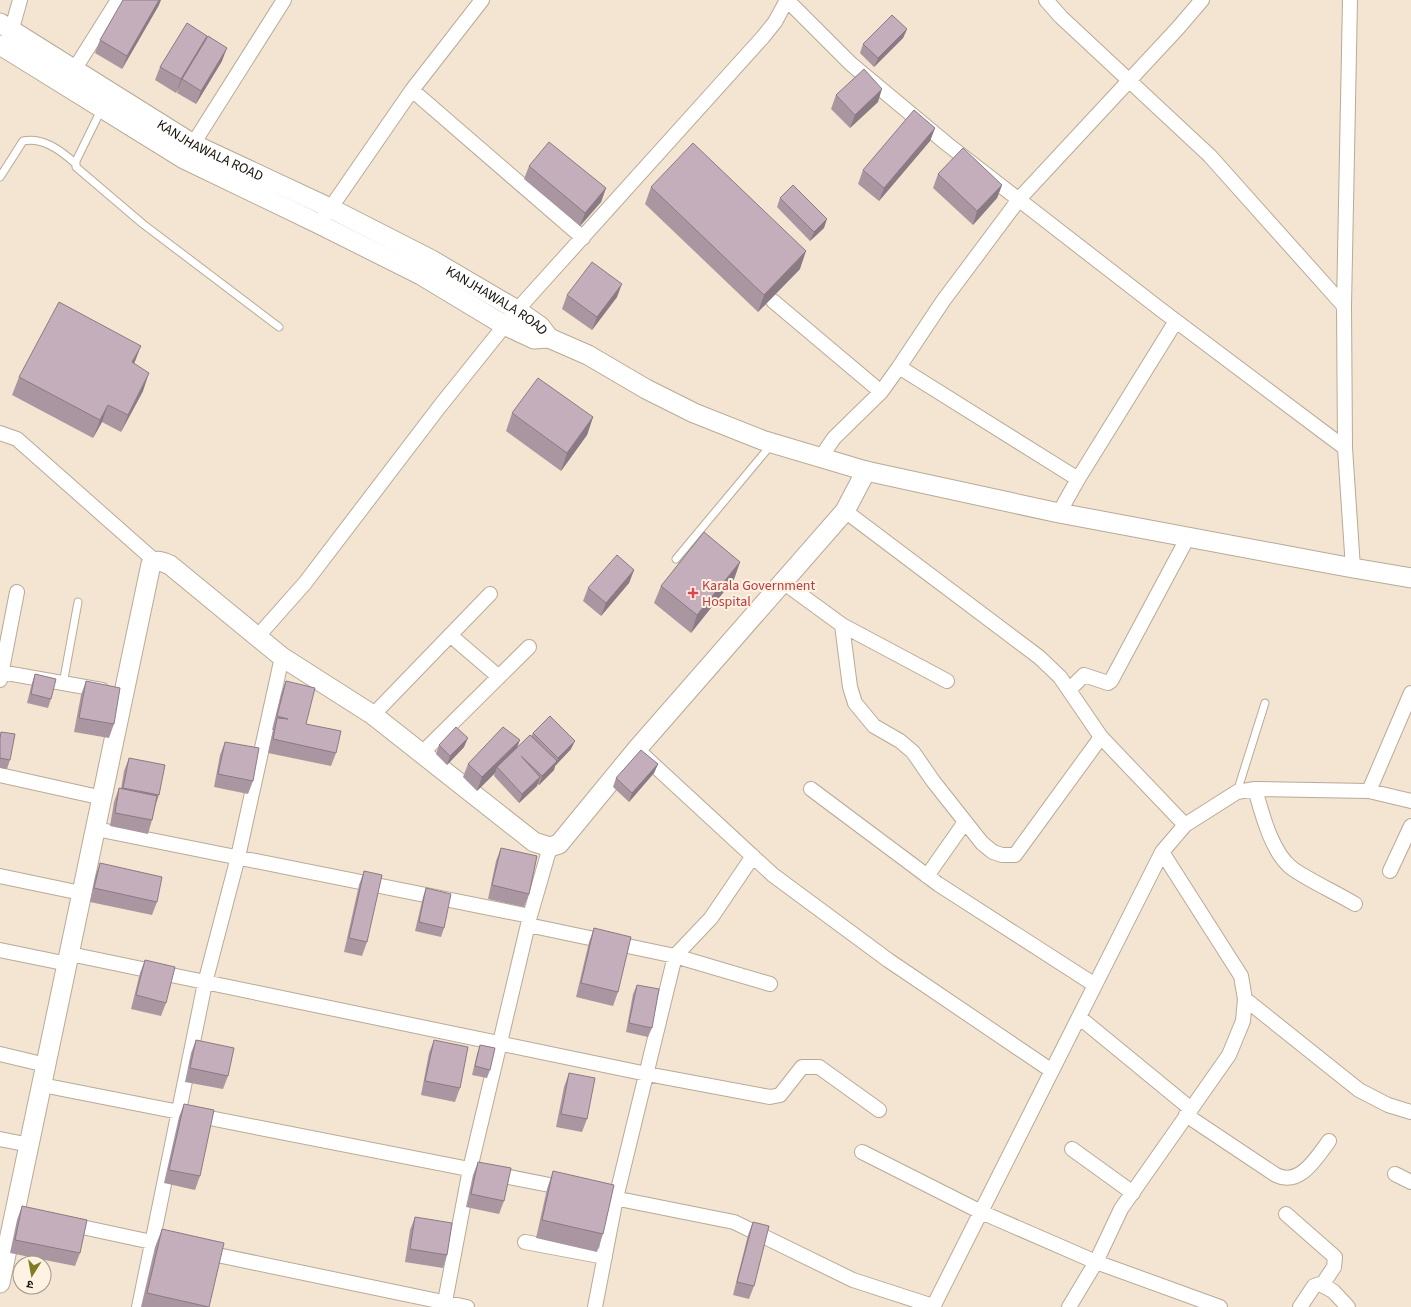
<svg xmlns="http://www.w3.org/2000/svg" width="1411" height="1307" font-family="'Source Sans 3','Noto Sans Devanagari',sans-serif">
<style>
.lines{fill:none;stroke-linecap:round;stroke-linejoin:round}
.lane-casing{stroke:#b8aa97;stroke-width:9}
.street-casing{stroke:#b8aa97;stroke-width:16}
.secondary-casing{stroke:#b8aa97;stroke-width:21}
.lane{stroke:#fff;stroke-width:7}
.street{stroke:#fff;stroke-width:14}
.secondary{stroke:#fff;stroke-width:19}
.wall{fill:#a996a1}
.shaded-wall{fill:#897a83}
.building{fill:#c4aebb;stroke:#897a83}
.health-dot{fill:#e0444e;stroke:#fef2e2;stroke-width:1.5}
.labels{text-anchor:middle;stroke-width:4;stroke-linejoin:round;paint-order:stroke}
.street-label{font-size:14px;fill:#18130c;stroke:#fef2e2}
.health-label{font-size:14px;fill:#be3a42;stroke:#fef2e2;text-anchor:start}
</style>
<rect width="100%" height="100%" fill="#f3e5d1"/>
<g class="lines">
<g class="lane-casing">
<path id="lane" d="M 102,108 L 76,161 L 76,167 L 143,224 L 279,327
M 0,177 L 23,141 C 43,137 60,150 75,163
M 676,559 L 771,445
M 63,684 L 78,602
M 1237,792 L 1265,703"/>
</g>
<g class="street-casing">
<path id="street" d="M 787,0 L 851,64 L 947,144 L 1160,309 L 1345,448
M 1046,0 L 1061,17 L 1210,156 L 1344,306
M 1350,0 L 1344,306 L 1345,448 L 1353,568
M 9,39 L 20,0
M 69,78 L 118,0
M 412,90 L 583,238
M 188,152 L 284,0
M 325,216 L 412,90 L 482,0
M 773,301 L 881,392 L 899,367
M 0,433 L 17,439 L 155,561
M 821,457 L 834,438 L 881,392
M 1078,479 L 899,367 L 943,301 L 1020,198 L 1178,28 L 1202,0
M 845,511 L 1039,657 L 1060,677 L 1101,737 L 1185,825
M 1059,513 L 1078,479 L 1176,321
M 783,582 L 842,625 L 947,681
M 842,625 L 850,687 L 855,703 L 874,726 L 900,741 L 913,752 L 933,781 L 982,843 L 993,852 L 1002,855 L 1015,855 L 1101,737
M 450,635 L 499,677
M 258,636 L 305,583 L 440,406 L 517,310 L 763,37 L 775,22 L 787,0
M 0,672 L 102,690
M 0,680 L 17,592
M 1069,690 L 1084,675 L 1108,683 L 1111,681 L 1188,537
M 373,715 L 490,594
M 422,753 L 529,647
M 643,755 L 773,875 L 888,960 L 1052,1071
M 0,775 L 103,798
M 811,789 L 938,884 L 1095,985
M 1255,789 C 1262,814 1272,854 1293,869 C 1312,882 1335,892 1355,904
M 1369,791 L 1411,693
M 96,829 L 530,916
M 1390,871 L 1411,826
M 0,876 L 81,893
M 927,876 L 965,822
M 528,925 L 675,956 L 770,984
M 0,950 L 68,964
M 70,954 L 647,1074 L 770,1097 L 780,1095 L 802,1067 L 819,1067 L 879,1110
M 1245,999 L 1359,1090 L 1388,1105 L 1411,1112
M 1079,1017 L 1191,1109
M 0,1054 L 46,1065
M 42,1085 L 565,1188
M 1186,1115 L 1276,1175 C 1300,1187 1317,1157 1329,1141
M 0,1139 L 30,1145
M 1072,1149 L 1133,1193
M 862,1152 L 981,1212 L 1096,1262 L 1220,1307
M 1395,1174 L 1411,1182
M 594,1194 L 734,1222 L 853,1280 L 933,1306
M 1286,1214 L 1335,1257 L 1334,1267 L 1322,1285
M 68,1224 L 161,1244
M 525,1242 L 605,1257
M 203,1252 L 467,1307
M 139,1307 L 205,983 L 238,857 L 282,657
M 444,1307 L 470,1169 L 530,916 L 550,847
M 595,1307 L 616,1198 L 675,956 L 711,918 L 753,856
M 933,1307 L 1162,852 L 1185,825 L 1237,792 L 1255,789 L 1369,791 L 1411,801
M 1069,1307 L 1096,1262 L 1121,1209 L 1229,1055 L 1243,1021 L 1245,999 L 1241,976 L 1162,852
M 1300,1307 L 1314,1286 L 1320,1284 L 1333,1291 L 1348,1307"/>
</g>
<g class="secondary-casing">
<g id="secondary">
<path id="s1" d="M 0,23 L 193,144 L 330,208 L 430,259 L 517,310 L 540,326 L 549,338"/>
<path d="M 0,45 L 184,159 L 319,224 L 421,275 L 504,325 L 534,339 L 549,338 L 588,355 L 646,389 L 694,413 L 762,440 L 866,471 L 1059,513 L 1353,568 L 1411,578"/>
<path d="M 0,1283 L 151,564 C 157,559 163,562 170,565 L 282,657 L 373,715 L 534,842 L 550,847 L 559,844 L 637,749 L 845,511 L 866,471"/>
</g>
</g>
<use href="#lane" class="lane"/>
<use href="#street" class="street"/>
<use href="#secondary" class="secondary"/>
</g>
<path class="wall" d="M 159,5 L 122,69 L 95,53 L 100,40 Z
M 907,29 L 903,38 L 874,67 L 860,53 L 863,44 Z
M 206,40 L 222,61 L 196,104 L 177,93 L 179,87 L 176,93 L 155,80 L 160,67 Z
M 836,95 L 878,102 L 850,128 L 831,109 Z
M 935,128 L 930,141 L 879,201 L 858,184 L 863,170 Z
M 529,166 L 606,188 L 601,202 L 580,226 L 524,179 Z
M 938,174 L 1002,185 L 997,198 L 973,225 L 933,188 Z
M 651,187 L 800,269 L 758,312 L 645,204 Z
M 780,198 L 824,228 L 810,241 L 777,207 Z
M 567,295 L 617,297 L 592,330 L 562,309 Z
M 134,364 L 143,391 L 121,432 L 102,422 L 93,438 L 12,395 L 19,377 Z
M 512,413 L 593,417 L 587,435 L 561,471 L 506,431 Z
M 740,562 L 734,579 L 691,633 L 654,603 L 661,586 Z
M 634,570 L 629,583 L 601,616 L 583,601 L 588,588 Z
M 35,674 L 51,699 L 48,708 L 27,703 L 32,683 Z
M 86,681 L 114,724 L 109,738 L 74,732 L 81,695 Z
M 286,681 L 306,724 L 336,753 L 331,766 L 268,753 L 273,730 L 272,730 L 281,694 Z
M 1,732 L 10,760 L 7,769 L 0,768 L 0,735 Z
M 533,733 L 571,749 L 555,766 L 554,770 L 539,785 L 537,784 L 537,786 L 519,803 L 494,776 L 495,773 L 477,791 L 463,777 L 468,764 L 517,748 L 531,736 Z
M 225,742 L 253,781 L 248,794 L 214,787 L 220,755 Z
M 439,745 L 464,747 L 447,765 L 436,754 Z
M 129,758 L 159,795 L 156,804 L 152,820 L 148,834 L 110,826 L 114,802 L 119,788 L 121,789 L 124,771 Z
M 658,764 L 654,773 L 629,802 L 613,787 L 616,778 Z
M 501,848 L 529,894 L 524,907 L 488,899 L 496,861 Z
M 100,863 L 157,902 L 152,915 L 90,902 L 95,877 Z
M 364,871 L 367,942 L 362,956 L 344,952 L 359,885 Z
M 426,888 L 444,928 L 441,937 L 415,931 L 423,897 Z
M 594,928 L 618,992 L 613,1006 L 576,997 L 589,942 Z
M 145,960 L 166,1003 L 161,1016 L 131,1009 L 140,973 Z
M 637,985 L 652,1028 L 648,1037 L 626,1032 L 633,994 Z
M 196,1040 L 228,1076 L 223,1089 L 185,1082 L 191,1053 Z
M 434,1040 L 460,1088 L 455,1102 L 421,1095 L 429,1053 Z
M 480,1045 L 490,1070 L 487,1078 L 472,1075 L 477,1054 Z
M 569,1073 L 587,1119 L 582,1132 L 556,1127 L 564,1087 Z
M 184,1104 L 200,1176 L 195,1190 L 164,1183 L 179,1117 Z
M 478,1162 L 504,1201 L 499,1214 L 466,1207 L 473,1175 Z
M 553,1171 L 603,1234 L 597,1252 L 536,1238 L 547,1189 Z
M 22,1206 L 80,1253 L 75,1266 L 10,1253 L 17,1220 Z
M 415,1217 L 447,1255 L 443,1268 L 405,1262 L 410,1230 Z
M 753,1222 L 754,1286 L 749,1299 L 733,1295 L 748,1235 Z
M 162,1229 L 209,1307 L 141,1307 L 155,1247 Z"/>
<path class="shaded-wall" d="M 159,0 L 161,0 L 159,5 L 122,69 L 127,56 Z
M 907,29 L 903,38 L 874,67 L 878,58 Z
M 207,36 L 203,49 L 182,79 L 179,87 L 176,93 L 181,79 Z
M 227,48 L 222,61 L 196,104 L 201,91 Z
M 882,89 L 878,102 L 850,128 L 855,115 Z
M 935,128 L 930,141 L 879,201 L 884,188 Z
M 1002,185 L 997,198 L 973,225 L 977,211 Z
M 606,188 L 601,202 L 580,226 L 585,213 Z
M 827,219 L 824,228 L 810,241 L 814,232 Z
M 806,251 L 800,269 L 758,312 L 764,295 Z
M 622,284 L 617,297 L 592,330 L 597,317 Z
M 141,346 L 134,364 L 132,362 Z
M 149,373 L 143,391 L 121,432 L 128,415 Z
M 108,405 L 102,422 L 93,438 L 100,420 Z
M 593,417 L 587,435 L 561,471 L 567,453 Z
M 740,562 L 734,579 L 691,633 L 697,615 Z
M 634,570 L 629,583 L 601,616 L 606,603 Z
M 468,738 L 464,747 L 447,765 L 450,756 Z
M 520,740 L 515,753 L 497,767 L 495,773 L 477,791 L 482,777 Z
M 575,741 L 571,749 L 555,766 L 554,770 L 539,785 L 542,776 L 557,761 L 558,758 Z
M 658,764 L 654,773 L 629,802 L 632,793 Z
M 540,777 L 537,786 L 519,803 L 522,794 Z"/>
<path class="building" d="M 123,0 L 159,0 L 127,56 L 100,40 Z
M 892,15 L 907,29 L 878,58 L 863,44 Z
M 187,23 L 207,36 L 181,79 L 160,67 Z
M 208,36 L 227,48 L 201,91 L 182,79 Z
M 864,69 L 882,89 L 855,115 L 836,95 Z
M 914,110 L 935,128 L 884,188 L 863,170 Z
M 549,142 L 606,188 L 585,213 L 529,166 Z
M 693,143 L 806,251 L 764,295 L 651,187 Z
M 963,148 L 1002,185 L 977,211 L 938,174 Z
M 793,185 L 827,219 L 814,232 L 780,198 Z
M 592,262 L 622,284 L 597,317 L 567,295 Z
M 59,302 L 141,346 L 132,362 L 149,373 L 128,415 L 108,405 L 100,420 L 19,377 Z
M 538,378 L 593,417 L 567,453 L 512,413 Z
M 704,532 L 740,562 L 697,615 L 661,586 Z
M 617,555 L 634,570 L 606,603 L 588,588 Z
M 35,674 L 56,679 L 51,699 L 31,694 Z
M 86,681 L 120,688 L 114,724 L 79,718 Z
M 286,681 L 315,688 L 306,724 L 341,731 L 336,753 L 273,739 L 277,718 L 288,719 L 277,716 Z
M 550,716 L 575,741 L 558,758 L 533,733 Z
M 456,727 L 468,738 L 450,756 L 439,745 Z
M 503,727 L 520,740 L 482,777 L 468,764 Z
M 1,732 L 15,734 L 10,760 L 0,758 L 0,738 Z
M 530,735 L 557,761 L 542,776 L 521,756 L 540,777 L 522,794 L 497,767 Z
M 225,742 L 259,748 L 253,781 L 218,774 Z
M 641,750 L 658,764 L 632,793 L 616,778 Z
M 129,758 L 165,765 L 159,795 L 123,788 Z
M 119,788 L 157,796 L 152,820 L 115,813 Z
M 501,848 L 537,856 L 529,894 L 492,885 Z
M 100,863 L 162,877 L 157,902 L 94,888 Z
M 364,871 L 382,875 L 367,942 L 349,938 Z
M 426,888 L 451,894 L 444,928 L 419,922 Z
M 594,928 L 631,937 L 618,992 L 581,983 Z
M 145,960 L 175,967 L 166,1003 L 136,995 Z
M 637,985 L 659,989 L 652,1028 L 629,1023 Z
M 196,1040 L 234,1048 L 228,1076 L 190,1068 Z
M 434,1040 L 468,1047 L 460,1088 L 425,1081 Z
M 480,1045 L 495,1048 L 490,1070 L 475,1066 Z
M 569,1073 L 595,1078 L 587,1119 L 561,1114 Z
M 184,1104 L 214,1110 L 200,1176 L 169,1170 Z
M 478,1162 L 511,1168 L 504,1201 L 471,1194 Z
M 553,1171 L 614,1185 L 603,1234 L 542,1220 Z
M 22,1206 L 87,1220 L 80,1253 L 15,1240 Z
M 415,1217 L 452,1223 L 447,1255 L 410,1249 Z
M 753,1222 L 769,1226 L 754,1286 L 737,1282 Z
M 162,1229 L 224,1243 L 209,1307 L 147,1293 Z"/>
<path class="health-dot" d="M691 587h4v4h4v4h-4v4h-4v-4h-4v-4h4z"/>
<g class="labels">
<g class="street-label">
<text dy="5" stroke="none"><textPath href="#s1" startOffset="246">KANJHAWALA ROAD</textPath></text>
<text dy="5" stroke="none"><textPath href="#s1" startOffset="570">KANJHAWALA ROAD</textPath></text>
</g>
<g class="health-label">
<text x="702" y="590">Karala Government<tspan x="702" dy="16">Hospital</tspan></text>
</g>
</g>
<g transform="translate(32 1275) rotate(191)"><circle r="19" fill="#fef2e2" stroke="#a2998c"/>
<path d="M0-3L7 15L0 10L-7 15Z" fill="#807b21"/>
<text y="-6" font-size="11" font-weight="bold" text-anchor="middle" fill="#18130c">उ</text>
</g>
</svg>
